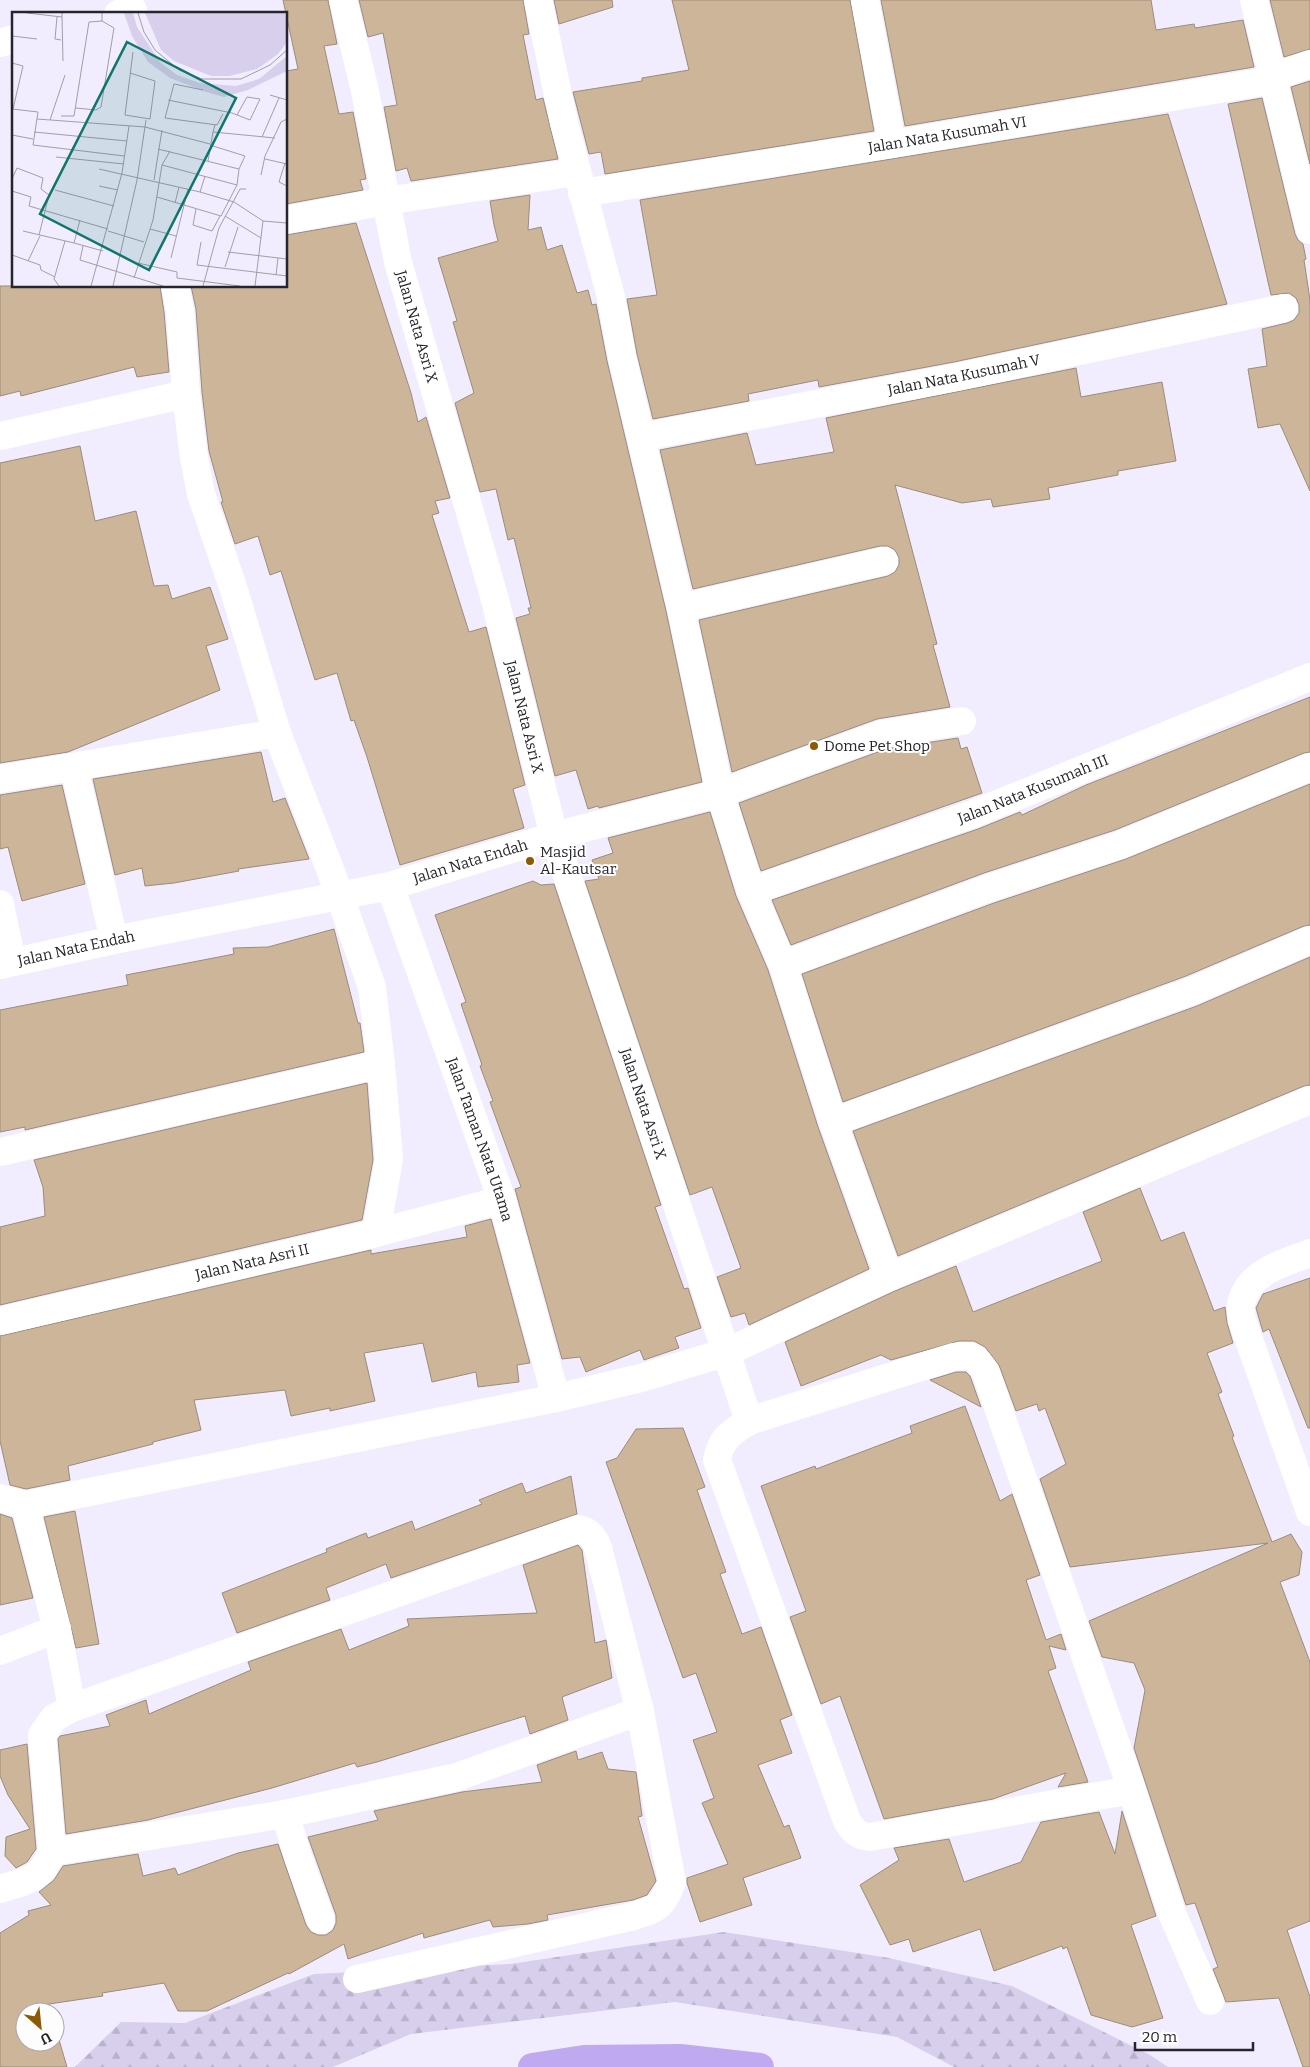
<svg xmlns="http://www.w3.org/2000/svg" width="1310" height="2067" font-family="Bitter,serif">
<style>
.forest{fill:url(#forest-firs)}
.building{fill:#cdb59a;stroke:#9a8c7b}
.lines{fill:none;stroke-linecap:round;stroke-linejoin:round}
.minor{stroke:#fff;stroke-width:28}
.motorway{stroke:#bfa9f0;stroke-width:28}
.poi-dot{fill:#8c5904;stroke:#fdfdfd;stroke-width:2}
.labels{text-anchor:middle;stroke-width:4;stroke-linejoin:round;paint-order:stroke}
.street-label{font-size:15px;fill:#27252c;stroke:#fdfdfd}
.poi-label{font-size:15px;fill:#27252c;stroke:#fdfdfd;text-anchor:start}
.inset-road{fill:none;stroke:#a19daa;stroke-width:1}
.view{fill:#0f766e;fill-opacity:0.15;stroke:#0f766e;stroke-width:2.5}
.inset-edge{fill:none;stroke:#27252c;stroke-width:2.5}
</style>
<defs>
<pattern id="forest-firs" width="22" height="20" patternUnits="userSpaceOnUse" patternTransform="scale(1.25)"><rect width="22" height="20" fill="#d7cfec"/><path d="M5 1l3.5 6h-7zM16 11l3.5 6h-7z" fill="#b9b2cb"/></pattern>
</defs>
<rect width="100%" height="100%" fill="#f2edfe"/>
<path class="forest" d="M 724,1932 L 889,1958 L 1012,1986 L 1150,2055 L 1168,2067 L 954,2067 L 897,2037 L 675,2002 L 411,2034 L 333,2067 L 75,2067 L 121,2022 L 185,2023 L 314,1974 L 510,1964 Z"/>
<path class="building" d="M 283,0 L 328,0 L 337,44 L 324,46 L 339,114 L 353,112 L 366,179 L 360,180 L 363,190 L 286,204 L 286,71 L 298,69 Z
M 359,0 L 523,0 L 529,34 L 523,35 L 536,100 L 543,98 L 558,159 L 411,181 L 407,168 L 396,171 L 384,107 L 397,105 L 383,33 L 368,37 Z
M 554,0 L 612,0 L 613,7 L 559,24 Z
M 672,0 L 850,0 L 874,131 L 605,174 L 601,152 L 589,154 L 573,92 L 642,81 L 642,78 L 689,70 Z
M 881,0 L 1151,0 L 1156,30 L 1194,24 L 1195,28 L 1243,20 L 1254,67 L 905,126 Z
M 1270,0 L 1310,0 L 1310,49 L 1284,57 Z
M 1310,81 L 1310,164 L 1291,87 Z
M 1262,98 L 1295,234 L 1298,240 L 1303,244 L 1306,259 L 1304,260 L 1310,300 L 1310,491 L 1280,424 L 1258,428 L 1248,369 L 1267,366 L 1262,329 L 1287,323 L 1294,320 L 1299,313 L 1299,305 L 1296,298 L 1289,293 L 1271,295 L 1228,104 Z
M 1168,114 L 1227,304 L 954,362 L 819,387 L 818,380 L 748,394 L 749,401 L 653,419 L 637,354 L 627,299 L 657,295 L 640,200 Z
M 530,195 L 528,230 L 541,227 L 547,250 L 562,245 L 577,293 L 588,290 L 592,305 L 596,304 L 607,361 L 666,611 L 702,782 L 599,808 L 598,806 L 588,809 L 576,770 L 555,776 L 516,618 L 530,614 L 528,608 L 531,608 L 514,538 L 508,540 L 496,489 L 480,492 L 455,403 L 474,393 L 453,322 L 457,321 L 438,258 L 498,241 L 494,225 L 490,201 Z
M 356,223 L 411,393 L 418,422 L 426,417 L 450,498 L 435,501 L 439,513 L 432,515 L 469,632 L 486,627 L 525,785 L 513,789 L 524,828 L 400,865 L 367,757 L 354,720 L 351,721 L 337,673 L 315,680 L 281,571 L 270,575 L 258,536 L 235,544 L 221,502 L 223,502 L 209,451 L 202,392 L 196,309 L 191,286 L 286,286 L 286,235 Z
M 0,286 L 160,286 L 164,312 L 169,372 L 137,377 L 134,367 L 21,396 L 20,391 L 0,396 Z
M 1076,368 L 1081,397 L 1162,382 L 1176,461 L 1118,471 L 1118,475 L 1048,488 L 1050,499 L 993,507 L 991,499 L 962,503 L 895,485 L 937,644 L 933,645 L 950,707 L 877,719 L 732,772 L 699,620 L 888,576 L 895,572 L 899,565 L 899,558 L 895,550 L 888,546 L 880,546 L 693,589 L 660,450 L 747,433 L 756,465 L 834,452 L 826,418 Z
M 80,446 L 95,521 L 136,511 L 154,586 L 168,585 L 172,599 L 210,587 L 228,639 L 206,646 L 220,690 L 68,752 L 0,763 L 0,463 Z
M 1310,697 L 1310,752 L 1304,753 L 1115,830 L 984,873 L 791,945 L 772,900 L 978,829 L 1020,812 L 1022,815 L 1086,785 Z
M 958,738 L 961,749 L 967,747 L 982,793 L 761,871 L 739,803 L 886,749 Z
M 261,752 L 273,802 L 285,798 L 309,859 L 238,869 L 239,871 L 174,883 L 145,886 L 142,868 L 115,875 L 93,779 Z
M 1310,784 L 1310,925 L 1304,926 L 1186,976 L 843,1102 L 802,974 L 994,903 L 1126,859 Z
M 62,785 L 85,884 L 22,901 L 8,847 L 0,849 L 0,795 Z
M 710,812 L 736,896 L 768,970 L 818,1127 L 869,1269 L 749,1325 L 745,1313 L 731,1317 L 717,1277 L 741,1268 L 712,1187 L 690,1195 L 585,881 L 599,879 L 592,860 L 613,853 L 608,838 Z
M 533,881 L 541,885 L 554,884 L 661,1205 L 655,1207 L 684,1289 L 688,1288 L 701,1328 L 675,1337 L 679,1348 L 644,1360 L 640,1350 L 586,1372 L 580,1357 L 562,1359 L 515,1189 L 521,1187 L 490,1102 L 493,1101 L 480,1066 L 482,1065 L 461,1004 L 466,1002 L 435,915 Z
M 334,929 L 358,1023 L 360,1023 L 364,1052 L 25,1130 L 25,1127 L 0,1132 L 0,1010 L 128,985 L 126,975 L 234,954 L 233,948 L 268,947 Z
M 1310,957 L 1310,1085 L 1304,1086 L 898,1256 L 853,1131 L 1197,1006 Z
M 367,1083 L 373,1160 L 362,1220 L 0,1305 L 0,1227 L 45,1216 L 43,1187 L 34,1160 Z
M 1140,1188 L 1161,1241 L 1184,1232 L 1214,1311 L 1225,1307 L 1227,1323 L 1233,1343 L 1207,1353 L 1222,1392 L 1218,1394 L 1234,1436 L 1232,1437 L 1272,1542 L 1291,1534 L 1302,1552 L 1299,1575 L 1280,1582 L 1310,1662 L 1310,1921 L 1287,1930 L 1310,1997 L 1310,2067 L 1303,2067 L 1279,1998 L 1226,2002 L 1213,1969 L 1218,1967 L 1195,1903 L 1186,1905 L 1134,1748 L 1145,1690 L 1134,1663 L 1102,1657 L 1089,1621 L 1268,1543 L 1070,1567 L 1040,1479 L 1066,1464 L 1045,1408 L 1039,1411 L 1037,1404 L 1016,1411 L 999,1365 L 985,1347 L 974,1341 L 959,1341 L 891,1360 L 881,1355 L 801,1386 L 785,1342 L 895,1291 L 956,1266 L 973,1312 L 1102,1261 L 1083,1212 Z
M 491,1219 L 530,1363 L 517,1365 L 519,1382 L 478,1387 L 476,1372 L 432,1382 L 423,1343 L 364,1353 L 375,1401 L 330,1411 L 330,1408 L 291,1416 L 285,1390 L 194,1400 L 201,1430 L 153,1442 L 153,1444 L 68,1466 L 70,1480 L 26,1489 L 10,1485 L 0,1441 L 0,1336 L 371,1250 L 371,1254 L 467,1237 L 465,1226 Z
M 1310,1278 L 1310,1428 L 1308,1428 L 1269,1329 L 1263,1332 L 1256,1308 L 1263,1294 Z
M 956,1372 L 966,1372 L 970,1376 L 981,1407 L 930,1380 Z
M 965,1406 L 1000,1501 L 1012,1494 L 1040,1575 L 1026,1580 L 1046,1640 L 1061,1634 L 1066,1650 L 1049,1646 L 1056,1668 L 1048,1671 L 1088,1782 L 1058,1787 L 1066,1773 L 993,1799 L 884,1819 L 840,1696 L 821,1704 L 790,1617 L 806,1611 L 761,1486 L 815,1466 L 816,1469 L 912,1433 L 910,1426 Z
M 683,1428 L 705,1487 L 697,1490 L 726,1572 L 720,1574 L 742,1634 L 761,1627 L 792,1715 L 780,1720 L 792,1753 L 758,1765 L 784,1827 L 789,1825 L 801,1858 L 743,1878 L 752,1905 L 700,1922 L 687,1883 L 687,1878 L 728,1864 L 702,1803 L 714,1798 L 693,1740 L 717,1732 L 696,1673 L 683,1678 L 606,1462 L 617,1458 L 636,1429 Z
M 571,1476 L 577,1514 L 391,1578 L 386,1564 L 326,1588 L 330,1600 L 237,1633 L 222,1593 L 327,1552 L 326,1549 L 366,1533 L 368,1538 L 412,1521 L 415,1530 L 482,1504 L 479,1500 L 522,1483 L 526,1493 Z
M 75,1511 L 99,1644 L 76,1648 L 44,1517 Z
M 0,1514 L 12,1518 L 33,1598 L 0,1605 Z
M 578,1545 L 582,1550 L 595,1643 L 606,1640 L 612,1678 L 562,1697 L 568,1720 L 530,1734 L 525,1716 L 377,1762 L 357,1767 L 355,1763 L 272,1788 L 148,1820 L 66,1834 L 58,1739 L 60,1736 L 110,1726 L 106,1715 L 146,1700 L 149,1714 L 251,1670 L 248,1662 L 341,1629 L 349,1650 L 409,1626 L 407,1619 L 537,1613 L 523,1565 Z
M 27,1744 L 36,1849 L 27,1862 L 16,1868 L 5,1856 L 6,1837 L 30,1829 L 8,1795 L 0,1776 L 0,1750 Z
M 576,1751 L 578,1760 L 602,1752 L 608,1769 L 636,1772 L 642,1816 L 638,1817 L 656,1881 L 647,1895 L 633,1900 L 547,1915 L 548,1920 L 528,1924 L 493,1927 L 490,1920 L 424,1938 L 423,1933 L 348,1959 L 344,1944 L 289,1974 L 288,1973 L 207,2011 L 178,2011 L 164,1983 L 102,1993 L 103,1996 L 49,2004 L 51,2012 L 25,2012 L 25,2042 L 55,2042 L 55,2026 L 67,2067 L 0,2067 L 0,1933 L 29,1915 L 28,1911 L 51,1905 L 39,1892 L 54,1880 L 63,1866 L 138,1854 L 143,1876 L 175,1868 L 178,1875 L 238,1853 L 278,1844 L 306,1925 L 311,1932 L 318,1935 L 326,1935 L 333,1930 L 336,1923 L 336,1915 L 308,1837 L 378,1820 L 374,1811 L 462,1792 L 542,1782 L 537,1765 Z
M 1122,1811 L 1156,1916 L 1131,1925 L 1163,2018 L 1132,2027 L 1091,2015 L 1067,1947 L 1063,1949 L 1062,1946 L 994,1971 L 980,1929 L 913,1952 L 909,1939 L 890,1945 L 860,1885 L 899,1860 L 894,1848 L 949,1839 L 964,1882 L 1021,1862 L 1041,1822 L 1099,1812 L 1115,1854 Z"/>
<g class="lines">
<g class="minor">
<path id="s1" d="M 343,0 L 365,91 L 398,262 L 494,596 L 554,836 L 749,1421"/>
<path d="M 538,0 L 564,123 L 611,297 L 622,357 L 681,608 L 720,793 L 751,891 L 783,965 L 833,1122 L 889,1277"/>
<path d="M 865,0 L 892,144"/>
<path d="M 1254,0 L 1310,230"/>
<path d="M 118,14 L 133,10"/>
<path d="M 0,43 L 14,39"/>
<path id="s2" d="M 582,193 L 892,144 L 1256,83 L 1310,64"/>
<path d="M 286,220 L 386,201 L 576,172"/>
<path d="M 0,436 L 186,394"/>
<path id="s3" d="M 642,437 L 957,377 L 1284,308"/>
<path d="M 681,608 L 884,561"/>
<path d="M 74,767 L 114,940"/>
<path d="M 0,779 L 277,733"/>
<path id="s4" d="M 390,886 L 502,1200 L 556,1398"/>
<path id="s5" d="M 751,891 L 973,814 L 1310,677"/>
<path d="M 0,904 L 12,962"/>
<path id="s6" d="M 0,965 L 114,940 L 390,886 L 554,836 L 720,793 L 882,734 L 962,721"/>
<path d="M 783,965 L 989,888 L 1120,845 L 1310,767"/>
<path d="M 833,1122 L 1192,991 L 1310,940"/>
<path d="M 0,1152 L 381,1064 L 372,987 L 330,869 L 277,733 L 233,587 L 201,494 L 194,458 L 186,394 L 180,310 L 175,286"/>
<path d="M 376,1233 L 389,1159 L 381,1064"/>
<path d="M 1310,1253 C 1284,1263 1251,1271 1242,1300 C 1240,1306 1241,1314 1242,1320 L 1310,1512"/>
<path id="s7" d="M 0,1321 L 376,1233 L 502,1200"/>
<path d="M 0,1498 L 25,1505 L 57,1629"/>
<path d="M 25,1505 L 556,1398 L 641,1378 L 727,1352 L 889,1277 L 1310,1100"/>
<path d="M 0,1651 L 57,1629 L 72,1708"/>
<path d="M 1132,1790 L 870,1837 C 858,1836 853,1831 847,1821 L 717,1460 C 721,1438 731,1433 749,1421 L 953,1357 C 972,1354 976,1356 986,1373 L 1132,1790 L 1171,1911 L 1210,2001"/>
<path d="M 285,1814 L 299,1860 L 321,1920"/>
<path d="M 52,1852 L 42,1735 L 54,1718 L 72,1708 L 578,1529 C 589,1531 594,1537 598,1548 L 640,1711 L 672,1882 C 662,1906 660,1908 634,1916 L 357,1979"/>
<path d="M 0,1889 C 28,1880 40,1881 52,1852 L 285,1814 L 457,1777 L 640,1711"/>
</g>
<path class="motorway" d="M 532,2067 L 584,2059 L 680,2058 L 760,2067"/>
</g>
<g class="poi-dot">
<circle cx="814" cy="746" r="5"/>
<circle cx="530" cy="861" r="5"/>
</g>
<g class="labels">
<g class="street-label">
<text dy="5" stroke="none"><textPath href="#s2" startOffset="370">Jalan Nata Kusumah VI</textPath></text>
<text dy="5" stroke="none"><textPath href="#s1" startOffset="335">Jalan Nata Asri X</textPath></text>
<text dy="5" stroke="none"><textPath href="#s3" startOffset="328">Jalan Nata Kusumah V</textPath></text>
<text dy="5" stroke="none"><textPath href="#s1" startOffset="740">Jalan Nata Asri X</textPath></text>
<text dy="5" stroke="none"><textPath href="#s5" startOffset="300">Jalan Nata Kusumah III</textPath></text>
<text dy="5" stroke="none"><textPath href="#s6" startOffset="482">Jalan Nata Endah</textPath></text>
<text dy="5" stroke="none"><textPath href="#s6" startOffset="78">Jalan Nata Endah</textPath></text>
<text dy="5" stroke="none"><textPath href="#s1" startOffset="1145">Jalan Nata Asri X</textPath></text>
<text dy="5" stroke="none"><textPath href="#s4" startOffset="269">Jalan Taman Nata Utama</textPath></text>
<text dy="5" stroke="none"><textPath href="#s7" startOffset="259">Jalan Nata Asri II</textPath></text>
</g>
<g class="poi-label">
<text x="824" y="751">Dome Pet Shop</text>
<text x="540" y="857">Masjid<tspan x="540" dy="17">Al-Kautsar</tspan></text>
</g>
</g>
<g transform="translate(12 12)">
<rect width="275" height="275" fill="#f2edfe"/>
<path d="M 112,1 L 121,1 L 125,15 L 148,50 L 165,63 L 188,71 L 224,74 L 247,67 L 275,44 L 275,59 L 236,78 L 212,85 L 194,80 L 158,66 L 136,50 L 120,24 ZM 133,1 L 272,1 L 275,3 L 275,30 L 266,42 L 245,57 L 217,64 L 199,64 L 162,49 L 149,38 Z" fill="#d7cfec"/>
<path class="inset-road" d="M 15,1 L 50,5 L 50,1M 126,1 L 132,20 L 143,38 L 167,58 L 190,67 L 229,67 L 258,53 L 275,38M 45,5 L 43,27 L 49,28M 50,5 L 51,49M 0,24 L 25,27M 0,51 L 11,54 L 1,97M 118,61 L 143,69 L 138,107 L 113,103 L 121,40M 191,78 L 162,72 L 153,106 L 205,113 L 211,102M 258,83 L 275,88M 156,88 L 220,101 L 238,108 L 248,87 L 235,85 L 225,103M 64,96 L 84,98 L 89,95 L 102,16 L 90,9M 0,97 L 26,100 L 21,133 L 112,144M 49,104 L 62,104 L 77,10 L 90,9 L 90,1M 25,107 L 133,115 L 198,132M 38,108 L 53,63M 203,113 L 201,120 L 263,126M 22,120 L 115,129M 0,123 L 21,127M 250,125 L 267,86M 146,137 L 227,157M 44,145 L 112,152M 253,147 L 275,152M 196,149 L 201,120M 273,151 L 267,170 L 275,174M 150,153 L 158,139M 87,157 L 188,180 L 222,190 L 251,209 L 275,211M 249,163 L 253,144 L 269,110 L 275,107M 0,167 L 5,156 L 31,166 L 29,177 L 37,183 L 27,223M 142,168 L 150,118M 87,174 L 106,178M 43,178 L 102,194M 0,179 L 19,185 L 17,194 L 96,217M 188,180 L 193,164M 145,185 L 209,204 L 225,173 L 227,157 L 233,144 L 201,134M 163,191 L 167,175M 184,197 L 181,213 L 200,219 L 208,204M 213,204 L 249,226M 68,208 L 62,231 L 91,239M 138,217 L 164,224M 11,219 L 62,231M 96,219 L 132,230M 189,230 L 185,253 L 275,264M 71,234 L 68,248 L 151,274M 216,240 L 275,247M 0,243 L 28,253 L 29,258 L 43,265M 159,246 L 176,177M 16,249 L 28,224M 126,251 L 165,260 L 165,266 L 228,274M 213,255 L 226,215M 264,263 L 266,246M 122,266 L 141,208 L 150,153 L 225,173M 47,274 L 42,267 L 53,229M 79,274 L 110,161 L 117,114M 101,274 L 125,168 L 134,108M 191,274 L 207,216 L 228,177 L 234,177M 243,274 L 251,209"/>
<path class="view" d="M 115,30 L 224,86 L 137,258 L 28,202 Z"/>
<rect width="275" height="275" class="inset-edge"/>
</g>
<g transform="translate(40 2027) rotate(153)"><circle r="24" fill="#fdfdfd" stroke="#a7a7a9"/>
<path d="M0-4L9 19L0 12L-9 19Z" fill="#8c5904"/>
<text y="-8" font-size="14" font-weight="bold" text-anchor="middle" fill="#27252c">U</text>
</g>
<path d="M1135 2042v8h118v-8" fill="none" stroke="#27252c" stroke-width="2.5"/>
<text x="1142" y="2042" font-size="15" fill="#27252c" stroke="#fdfdfd" stroke-width="4" paint-order="stroke">20 m</text>
</svg>
